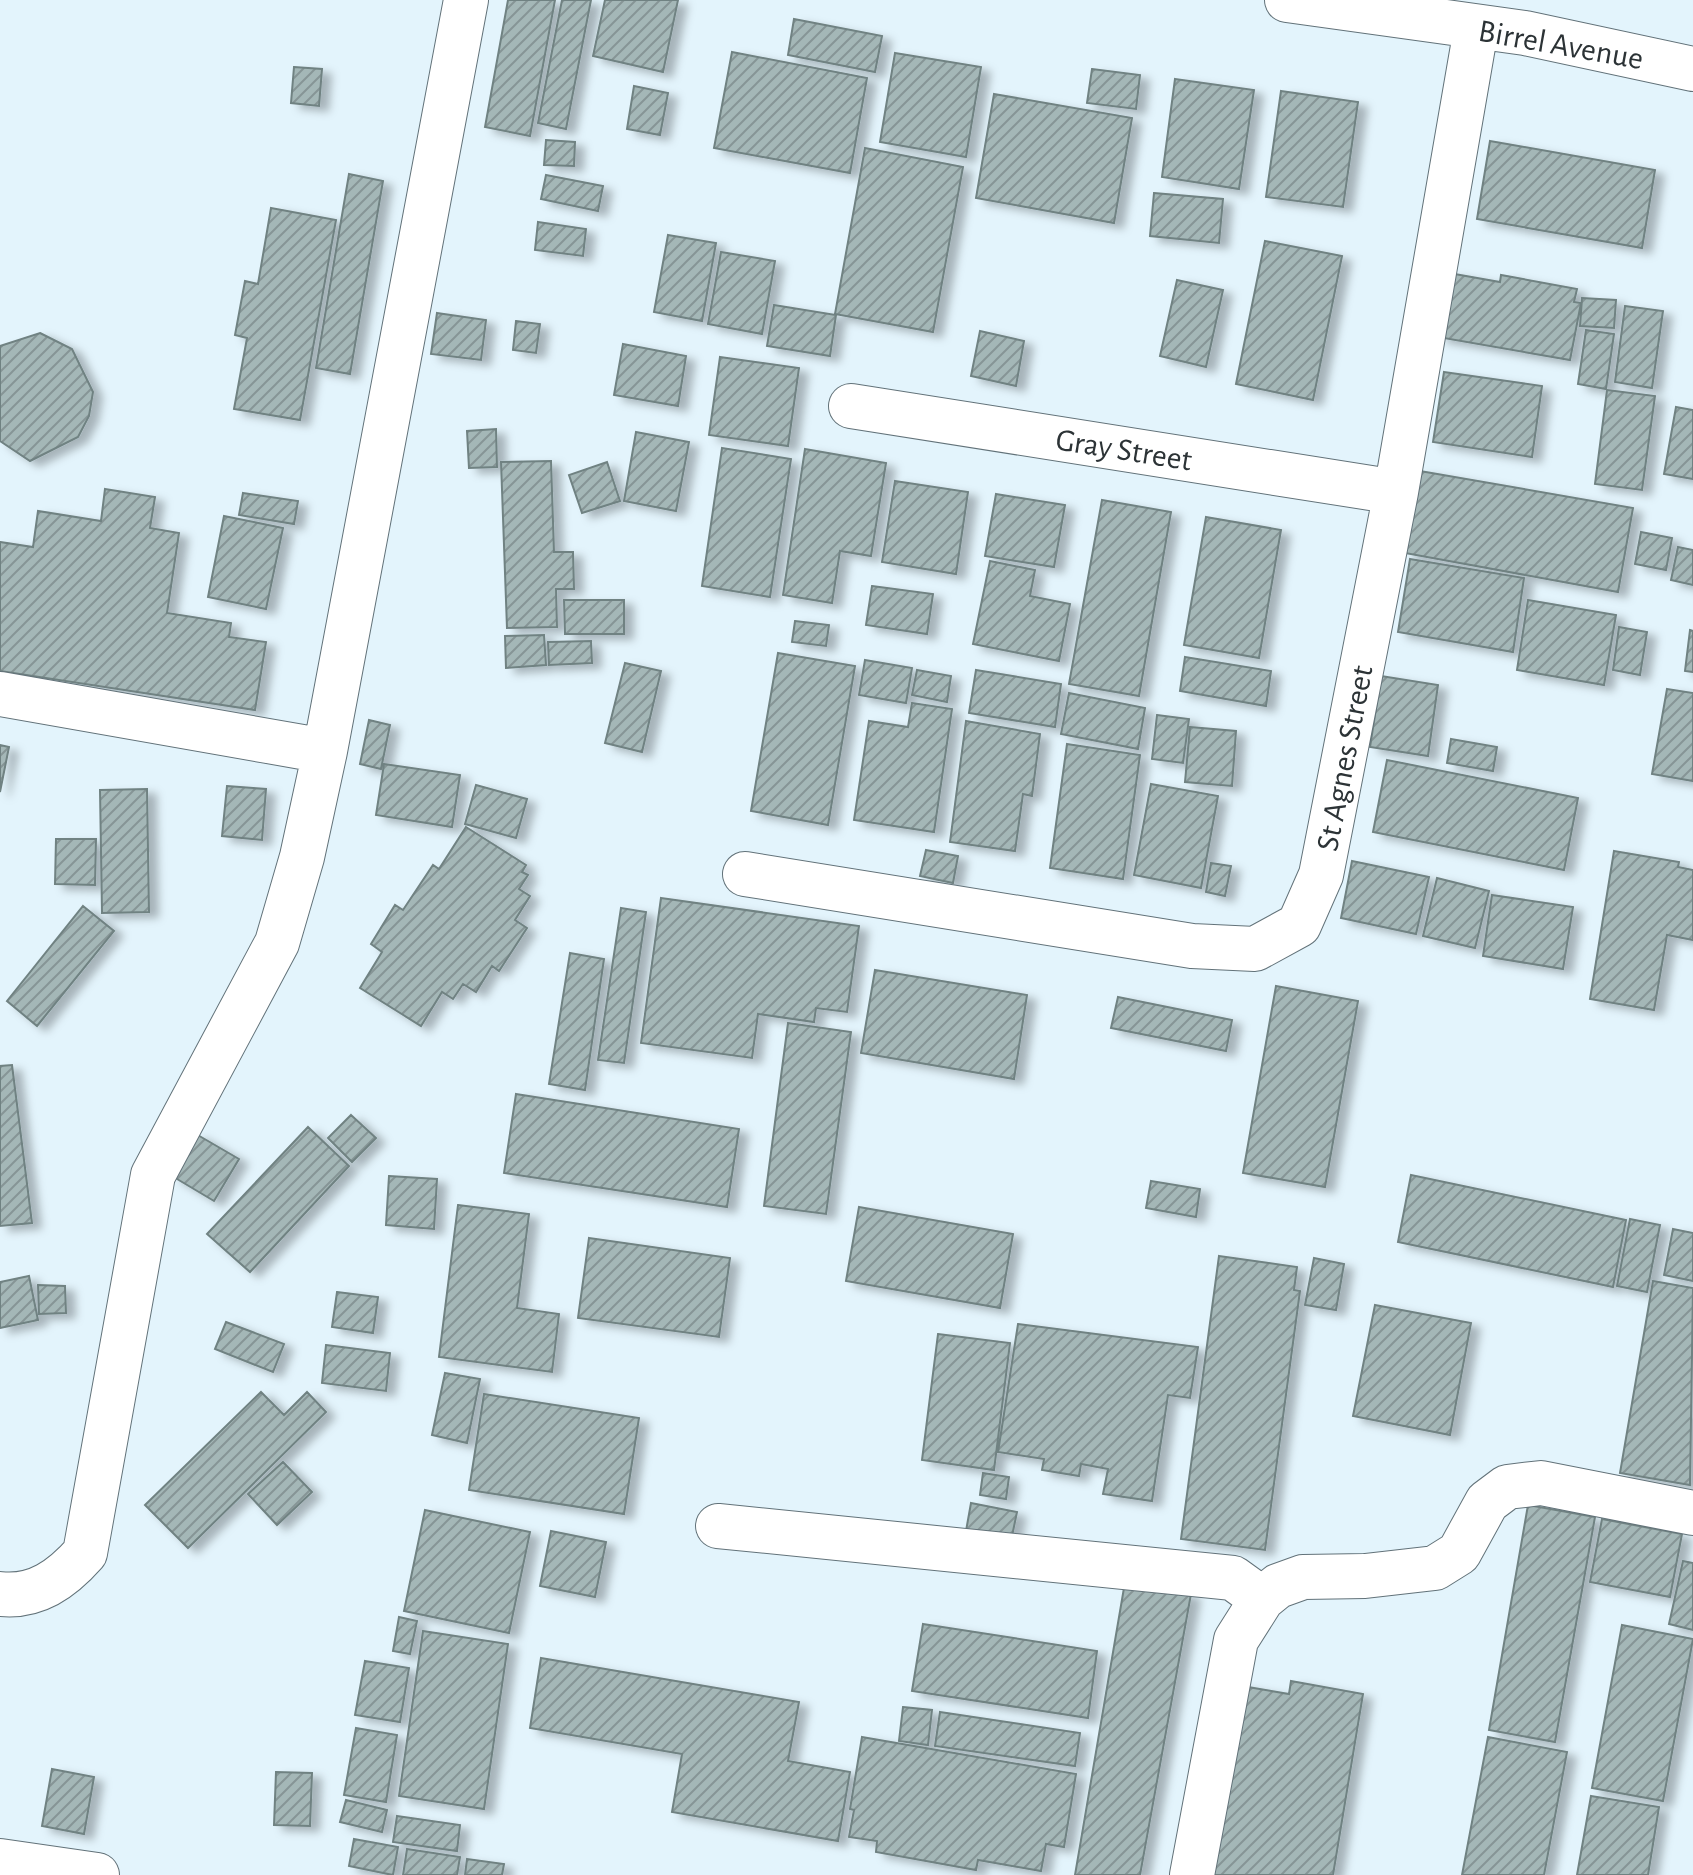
<svg xmlns="http://www.w3.org/2000/svg" width="1693" height="1875" font-family="'Alegreya Sans',sans-serif">
<style>
.building{fill:url(#building-hatch);stroke:#708282;stroke-width:2;filter:url(#shadow)}
.lines{fill:none;stroke-linecap:round;stroke-linejoin:round}
.minor-casing{stroke:#627279;stroke-width:46}
.minor{stroke:#fff;stroke-width:44}
.labels{text-anchor:middle;stroke-width:8;stroke-linejoin:round;paint-order:stroke}
.street-label{font-size:32px;fill:#2c3336;stroke:#fff}
</style>
<defs>
<pattern id="building-hatch" width="6" height="6" patternUnits="userSpaceOnUse" patternTransform="scale(2)"><rect width="6" height="6" fill="#a4b7b7"/><path d="M-1 1l2-2M0 6l6-6M5 7l2-2" fill="none" stroke="#869596"/></pattern>
<filter id="shadow"><feDropShadow dx="9" dy="5" stdDeviation="4" flood-color="#0004"/></filter>
</defs>
<rect width="100%" height="100%" fill="#e3f4fc"/>
<path class="building" d="M 508,0 L 555,0 L 530,136 L 485,127 Z
M 562,0 L 591,0 L 566,129 L 538,123 Z
M 605,0 L 678,0 L 663,72 L 593,56 Z
M 794,19 L 882,36 L 875,72 L 788,55 Z
M 732,52 L 867,78 L 850,173 L 714,148 Z
M 895,53 L 981,67 L 966,157 L 880,142 Z
M 294,67 L 322,69 L 319,106 L 291,103 Z
M 1092,69 L 1140,75 L 1136,109 L 1087,103 Z
M 1175,79 L 1254,90 L 1239,189 L 1162,177 Z
M 634,86 L 668,93 L 660,135 L 627,129 Z
M 1281,91 L 1358,102 L 1343,207 L 1266,197 Z
M 994,94 L 1132,118 L 1114,223 L 976,198 Z
M 546,140 L 575,142 L 574,166 L 544,165 Z
M 1490,141 L 1655,170 L 1642,248 L 1477,219 Z
M 865,148 L 963,167 L 933,332 L 835,314 Z
M 349,174 L 383,181 L 350,374 L 316,368 Z
M 546,175 L 603,186 L 598,211 L 541,199 Z
M 1154,193 L 1223,199 L 1219,243 L 1150,236 Z
M 271,208 L 336,220 L 300,420 L 234,409 L 247,338 L 235,335 L 245,281 L 258,284 Z
M 538,222 L 586,229 L 583,256 L 535,250 Z
M 668,235 L 716,243 L 702,321 L 654,312 Z
M 1265,241 L 1342,256 L 1313,400 L 1236,384 Z
M 721,252 L 775,261 L 762,334 L 708,324 Z
M 1449,273 L 1500,282 L 1501,275 L 1577,289 L 1574,302 L 1581,303 L 1570,360 L 1438,337 Z
M 1177,280 L 1223,290 L 1206,367 L 1160,356 Z
M 1582,298 L 1616,300 L 1614,328 L 1580,326 Z
M 774,305 L 836,315 L 830,356 L 767,346 Z
M 1625,306 L 1663,311 L 1652,388 L 1615,382 Z
M 437,313 L 486,320 L 481,360 L 431,354 Z
M 516,321 L 540,324 L 536,353 L 513,350 Z
M 1586,330 L 1614,334 L 1606,389 L 1578,384 Z
M 980,331 L 1024,341 L 1016,386 L 971,376 Z
M 40,333 L 72,349 L 93,392 L 89,416 L 78,437 L 30,461 L 0,441 L 0,346 Z
M 623,344 L 686,356 L 678,406 L 614,395 Z
M 720,357 L 799,368 L 788,446 L 709,435 Z
M 1444,372 L 1542,386 L 1532,457 L 1433,442 Z
M 1607,390 L 1655,396 L 1642,490 L 1595,484 Z
M 1676,407 L 1693,410 L 1693,479 L 1664,474 Z
M 496,429 L 497,467 L 469,468 L 467,431 Z
M 636,432 L 689,442 L 676,511 L 624,501 Z
M 722,448 L 791,459 L 770,597 L 702,586 Z
M 805,449 L 886,463 L 871,556 L 840,551 L 832,603 L 783,595 Z
M 551,461 L 554,552 L 573,552 L 574,589 L 556,589 L 557,627 L 507,628 L 501,462 Z
M 607,462 L 620,501 L 582,513 L 569,475 Z
M 1420,471 L 1633,508 L 1618,592 L 1405,553 Z
M 895,481 L 968,492 L 956,574 L 882,562 Z
M 105,489 L 155,497 L 150,528 L 179,533 L 167,613 L 231,623 L 229,637 L 266,642 L 255,710 L 0,671 L 0,542 L 33,547 L 38,511 L 101,521 Z
M 243,493 L 298,501 L 294,524 L 239,515 Z
M 996,494 L 1065,505 L 1054,567 L 985,556 Z
M 1102,500 L 1171,512 L 1139,696 L 1069,684 Z
M 224,516 L 283,528 L 266,609 L 208,597 Z
M 1206,517 L 1281,530 L 1259,658 L 1184,645 Z
M 1641,532 L 1672,538 L 1666,570 L 1635,564 Z
M 1678,547 L 1693,550 L 1693,585 L 1671,580 Z
M 1410,559 L 1524,578 L 1513,652 L 1398,632 Z
M 990,561 L 1035,570 L 1030,596 L 1070,604 L 1059,661 L 973,644 Z
M 872,586 L 933,594 L 927,634 L 866,625 Z
M 564,600 L 624,600 L 624,634 L 565,634 Z
M 1528,600 L 1616,615 L 1604,685 L 1517,670 Z
M 795,621 L 829,625 L 826,646 L 792,642 Z
M 1619,627 L 1647,632 L 1640,675 L 1613,670 Z
M 1690,630 L 1693,631 L 1693,672 L 1685,671 Z
M 544,635 L 546,665 L 506,668 L 505,636 Z
M 591,641 L 592,663 L 549,665 L 548,642 Z
M 778,653 L 855,666 L 828,825 L 751,811 Z
M 1185,657 L 1271,671 L 1266,706 L 1180,691 Z
M 865,660 L 912,668 L 906,703 L 859,695 Z
M 625,663 L 661,671 L 642,752 L 605,743 Z
M 917,670 L 951,676 L 947,702 L 912,695 Z
M 976,670 L 1061,684 L 1055,727 L 969,713 Z
M 1381,676 L 1438,685 L 1428,756 L 1370,747 Z
M 1667,689 L 1693,693 L 1693,781 L 1652,774 Z
M 1069,693 L 1145,708 L 1138,749 L 1061,734 Z
M 912,703 L 952,709 L 934,832 L 854,820 L 869,721 L 908,727 Z
M 1157,715 L 1189,719 L 1183,763 L 1152,759 Z
M 369,720 L 390,725 L 381,769 L 360,764 Z
M 966,721 L 1040,734 L 1032,796 L 1023,794 L 1015,851 L 950,842 Z
M 1190,727 L 1236,731 L 1232,786 L 1185,782 Z
M 1451,739 L 1497,747 L 1493,771 L 1447,763 Z
M 1067,744 L 1140,755 L 1123,879 L 1050,868 Z
M 0,745 L 9,747 L 0,792 Z
M 1387,760 L 1578,798 L 1564,870 L 1373,832 Z
M 384,764 L 460,775 L 452,827 L 376,815 Z
M 1151,784 L 1218,796 L 1201,888 L 1134,875 Z
M 476,785 L 527,799 L 516,838 L 465,824 Z
M 227,786 L 266,789 L 262,840 L 222,836 Z
M 147,789 L 149,912 L 102,913 L 100,790 Z
M 466,827 L 526,865 L 522,872 L 528,875 L 519,889 L 530,896 L 515,920 L 527,928 L 499,971 L 492,966 L 476,992 L 463,984 L 453,999 L 442,992 L 421,1026 L 360,988 L 382,952 L 371,944 L 395,905 L 403,910 L 433,865 L 439,869 Z
M 56,839 L 96,839 L 95,885 L 55,884 Z
M 926,850 L 958,856 L 953,883 L 920,876 Z
M 1614,851 L 1679,862 L 1678,867 L 1693,870 L 1693,940 L 1667,935 L 1654,1010 L 1590,999 Z
M 1352,861 L 1429,877 L 1416,934 L 1341,918 Z
M 1211,863 L 1231,866 L 1225,896 L 1206,892 Z
M 1437,878 L 1489,891 L 1475,948 L 1423,936 Z
M 1492,895 L 1573,907 L 1563,969 L 1483,956 Z
M 661,898 L 859,926 L 847,1012 L 816,1008 L 814,1022 L 758,1014 L 752,1058 L 641,1043 Z
M 83,906 L 114,931 L 37,1026 L 7,1001 Z
M 621,908 L 646,912 L 624,1063 L 598,1060 Z
M 570,953 L 604,959 L 585,1090 L 549,1084 Z
M 875,970 L 1027,995 L 1014,1079 L 861,1053 Z
M 1276,986 L 1358,1001 L 1325,1187 L 1243,1173 Z
M 1118,997 L 1232,1020 L 1226,1051 L 1111,1028 Z
M 788,1023 L 851,1032 L 826,1214 L 764,1206 Z
M 12,1065 L 32,1223 L 0,1226 L 0,1066 Z
M 516,1094 L 739,1129 L 727,1207 L 504,1173 Z
M 351,1115 L 376,1138 L 352,1162 L 328,1138 Z
M 308,1127 L 349,1166 L 250,1272 L 207,1234 Z
M 196,1134 L 239,1159 L 214,1201 L 172,1176 Z
M 1411,1175 L 1626,1220 L 1613,1287 L 1398,1242 Z
M 389,1176 L 437,1179 L 434,1229 L 386,1225 Z
M 1151,1181 L 1200,1189 L 1196,1217 L 1146,1208 Z
M 458,1205 L 529,1214 L 517,1308 L 559,1314 L 552,1372 L 439,1357 Z
M 859,1207 L 1013,1234 L 1000,1308 L 846,1281 Z
M 1630,1219 L 1660,1225 L 1647,1292 L 1617,1286 Z
M 1673,1229 L 1693,1233 L 1693,1281 L 1664,1275 Z
M 589,1238 L 730,1258 L 719,1337 L 578,1318 Z
M 1219,1256 L 1297,1267 L 1294,1290 L 1300,1291 L 1265,1550 L 1181,1539 Z
M 1314,1258 L 1344,1264 L 1336,1310 L 1305,1305 Z
M 29,1276 L 38,1320 L 0,1328 L 0,1282 Z
M 1653,1281 L 1693,1288 L 1690,1485 L 1620,1473 Z
M 38,1285 L 65,1286 L 66,1313 L 39,1314 Z
M 337,1292 L 378,1297 L 373,1333 L 332,1327 Z
M 1375,1305 L 1471,1323 L 1450,1435 L 1353,1416 Z
M 226,1322 L 284,1344 L 273,1372 L 215,1349 Z
M 1018,1324 L 1198,1347 L 1190,1398 L 1168,1395 L 1152,1501 L 1103,1494 L 1108,1469 L 1081,1464 L 1079,1476 L 1042,1470 L 1044,1459 L 998,1452 Z
M 938,1334 L 1010,1343 L 994,1470 L 922,1460 Z
M 326,1345 L 390,1353 L 386,1391 L 322,1383 Z
M 445,1373 L 480,1379 L 467,1443 L 432,1435 Z
M 261,1392 L 284,1415 L 307,1392 L 326,1412 L 188,1548 L 145,1505 Z
M 484,1394 L 639,1418 L 624,1514 L 469,1490 Z
M 283,1462 L 312,1492 L 277,1525 L 248,1494 Z
M 983,1473 L 1009,1477 L 1006,1499 L 980,1495 Z
M 971,1503 L 1017,1512 L 1011,1541 L 966,1531 Z
M 1528,1505 L 1595,1517 L 1555,1742 L 1489,1730 Z
M 425,1510 L 530,1532 L 509,1633 L 404,1611 Z
M 1602,1519 L 1682,1534 L 1670,1597 L 1590,1582 Z
M 551,1531 L 606,1542 L 595,1597 L 540,1586 Z
M 1683,1561 L 1693,1563 L 1693,1630 L 1669,1624 Z
M 1125,1582 L 1191,1594 L 1140,1875 L 1075,1875 Z
M 399,1617 L 417,1621 L 410,1654 L 393,1651 Z
M 923,1624 L 1097,1651 L 1088,1718 L 912,1691 Z
M 1622,1625 L 1693,1639 L 1663,1801 L 1592,1788 Z
M 423,1631 L 508,1644 L 484,1809 L 399,1796 Z
M 541,1658 L 799,1702 L 788,1761 L 850,1772 L 838,1841 L 672,1812 L 682,1754 L 530,1728 Z
M 365,1661 L 409,1668 L 400,1722 L 355,1715 Z
M 1291,1681 L 1363,1694 L 1333,1875 L 1204,1875 L 1236,1685 L 1289,1694 Z
M 903,1707 L 932,1710 L 928,1745 L 899,1741 Z
M 940,1712 L 1080,1733 L 1075,1766 L 935,1746 Z
M 356,1728 L 397,1735 L 386,1802 L 344,1795 Z
M 862,1737 L 1076,1774 L 1064,1847 L 1046,1844 L 1041,1871 L 978,1860 L 976,1870 L 876,1852 L 877,1841 L 849,1837 L 854,1810 L 850,1809 Z
M 1488,1737 L 1567,1752 L 1544,1875 L 1462,1875 Z
M 52,1769 L 94,1777 L 84,1834 L 42,1826 Z
M 276,1772 L 312,1773 L 310,1826 L 274,1825 Z
M 1591,1796 L 1659,1807 L 1648,1875 L 1577,1875 Z
M 346,1800 L 387,1810 L 382,1832 L 340,1822 Z
M 397,1816 L 460,1825 L 457,1851 L 393,1842 Z
M 354,1839 L 398,1847 L 393,1875 L 349,1866 Z
M 407,1849 L 460,1857 L 457,1875 L 403,1875 Z
M 467,1859 L 504,1864 L 502,1875 L 465,1875 Z"/>
<g class="lines">
<g class="minor-casing">
<path id="minor" d="M 1287,0 L 1525,33 L 1693,69
M 851,406 L 1396,492
M 0,694 L 325,751
M 745,874 L 1192,946 L 1255,949 L 1299,925 L 1321,875 L 1396,492 L 1476,29
M 718,1526 L 1233,1578 L 1262,1599
M 0,1594 C 36,1598 62,1579 85,1553 L 153,1175 L 277,943 L 302,857 L 325,751 L 466,0
M 0,1861 L 97,1875
M 1192,1875 L 1236,1640 L 1262,1599 L 1278,1586 L 1303,1577 L 1365,1576 L 1435,1568 L 1459,1553 L 1487,1502 L 1507,1487 L 1541,1483 L 1693,1513"/>
</g>
<use href="#minor" class="minor"/>
</g>
<g class="labels">
<g class="street-label">
<text transform="translate(1561 44) rotate(10)" y="11">Birrel Avenue</text>
<text transform="translate(1124 449) rotate(9)" y="11">Gray Street</text>
<text transform="translate(1344 758) rotate(-79)" y="11">St Agnes Street</text>
</g>
</g>
</svg>
